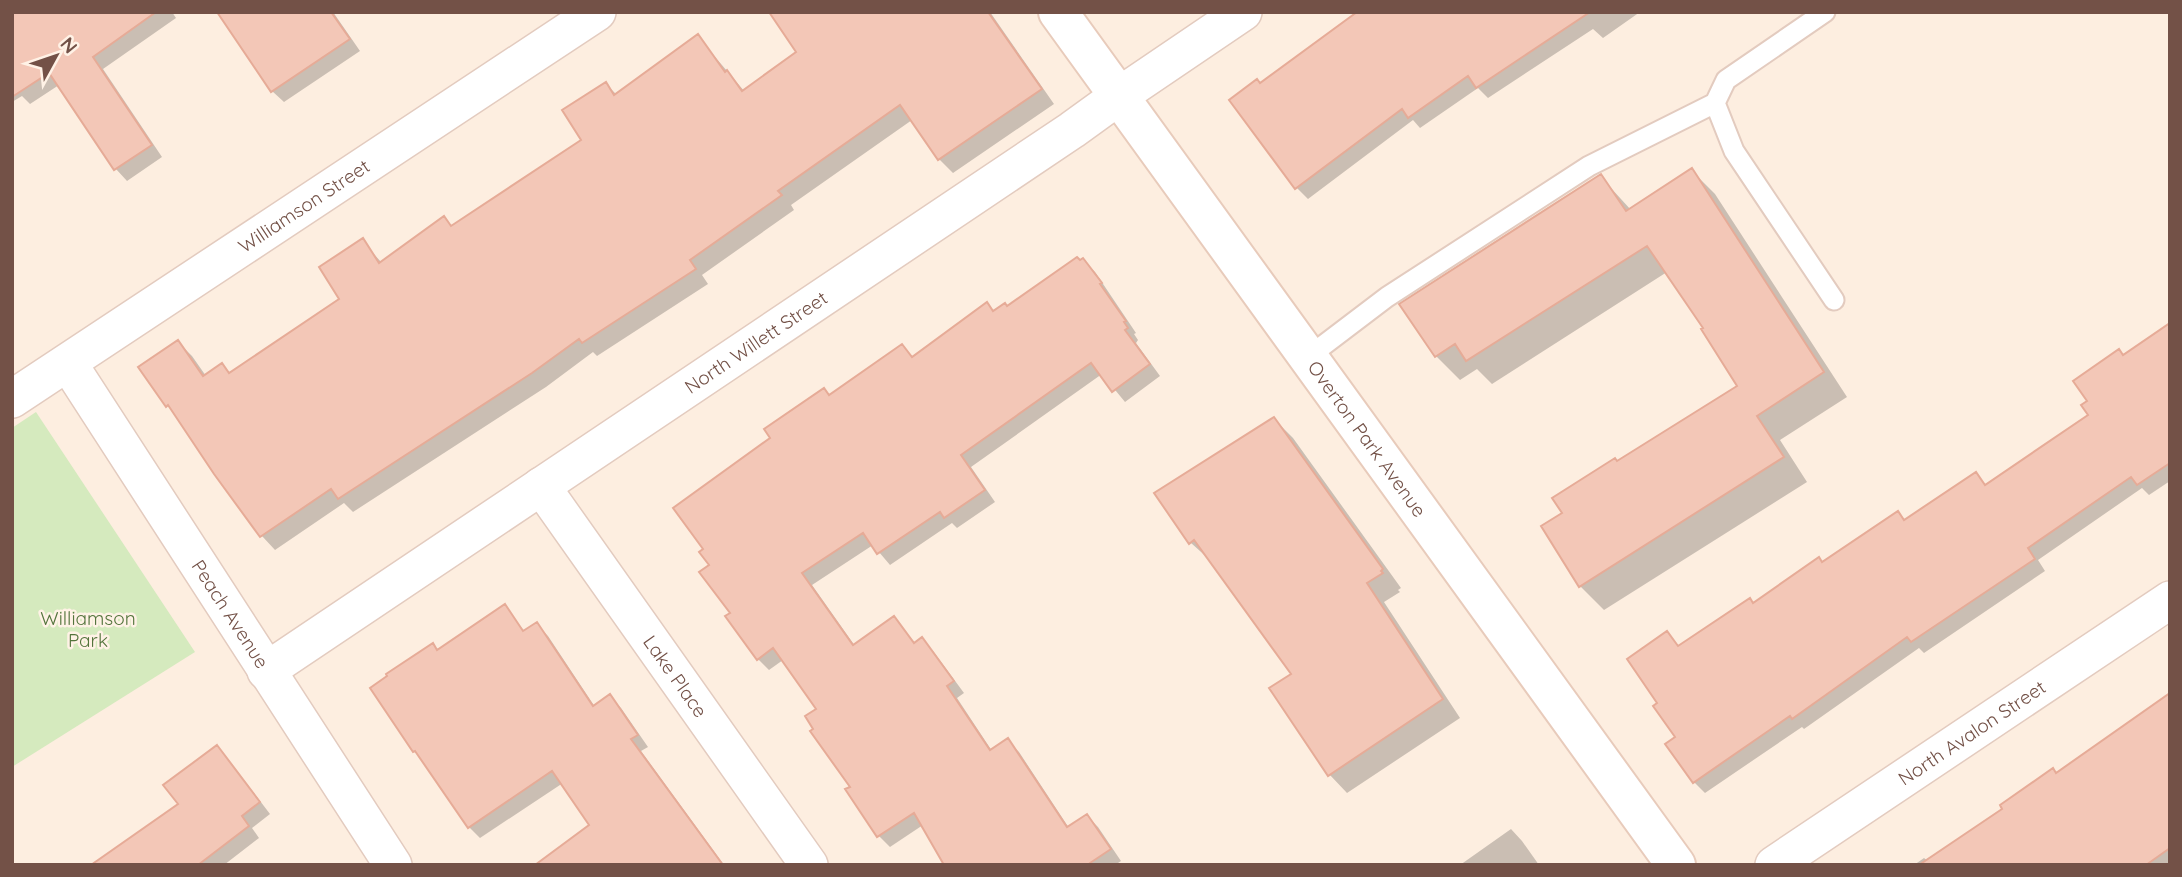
<svg xmlns="http://www.w3.org/2000/svg" width="2182" height="877" font-family="Quicksand,sans-serif">
<style>
.green{fill:#d5eabe}
.shadow{fill:#0003}
.building{fill:#f3c7b7;stroke:#e6ab97;stroke-width:2}
.lines{fill:none;stroke-linecap:round;stroke-linejoin:round}
.lane-casing{stroke:#e3cbbf;stroke-width:23}
.street-casing{stroke:#e3cbbf;stroke-width:40}
.secondary-casing{stroke:#e8cbbb;stroke-width:42}
.lane{stroke:#fff;stroke-width:19}
.street{stroke:#fff;stroke-width:37}
.secondary{stroke:#fff;stroke-width:38}
.labels{text-anchor:middle;stroke-width:5;stroke-linejoin:round;paint-order:stroke}
.street-label{font-size:19px;fill:#735147;stroke:#fff2e6}
.park-label{font-size:19px;fill:#53743c;stroke:#fff2e6}
</style>
<rect width="100%" height="100%" fill="#fdeee0"/>
<path class="green" d="M 36,412 L 195,652 L 12,767 L 12,428 Z"/>
<path class="shadow" d="M 12,12 L 172,12 L 176,18 L 103,69 L 162,157 L 127,181 L 116,169 L 59,85 L 30,104 L 22,96 L 12,102 Z
M 247,12 L 333,12 L 360,51 L 284,102 L 272,91 Z
M 771,12 L 990,12 L 1054,104 L 953,173 L 939,159 L 912,120 L 791,205 L 794,210 L 702,275 L 708,284 L 597,356 L 593,352 L 546,387 L 353,512 L 344,503 L 275,550 L 262,536 L 179,417 L 167,405 L 178,342 L 192,356 L 206,376 L 222,365 L 231,374 L 342,299 L 362,241 L 382,263 L 444,218 L 452,227 L 584,141 L 606,84 L 617,95 L 698,37 L 745,92 L 799,52 Z
M 1360,12 L 1640,12 L 1603,38 L 1593,29 L 1488,98 L 1478,88 L 1420,128 L 1413,120 L 1308,199 L 1297,188 L 1260,85 Z
M 1691,170 L 1715,194 L 1847,397 L 1780,440 L 1807,482 L 1604,610 L 1580,586 L 1565,513 L 1618,463 L 1739,386 L 1705,329 L 1667,272 L 1492,384 L 1477,369 L 1460,380 L 1436,356 L 1600,176 L 1631,210 Z
M 1083,260 L 1095,272 L 1136,333 L 1134,334 L 1138,340 L 1136,343 L 1160,376 L 1125,402 L 1102,374 L 971,467 L 995,502 L 957,528 L 952,523 L 890,565 L 873,545 L 812,585 L 855,646 L 894,618 L 916,644 L 922,640 L 933,651 L 964,693 L 957,698 L 992,751 L 1007,740 L 1019,752 L 1069,828 L 1087,816 L 1098,827 L 1121,861 L 1115,865 L 946,865 L 923,825 L 890,847 L 879,836 L 848,790 L 852,787 L 816,729 L 818,709 L 783,660 L 769,670 L 758,659 L 733,613 L 711,565 L 830,396 L 902,346 L 914,358 L 994,312 L 1007,308 Z
M 2170,325 L 2170,481 L 2149,495 L 2142,488 L 2038,560 L 2045,571 L 1924,653 L 1919,648 L 1804,729 L 1802,727 L 1705,793 L 1694,782 L 1677,738 L 1660,703 L 1667,633 L 1680,647 L 1823,564 L 1898,513 L 1906,521 L 1975,474 L 1987,486 L 2091,415 L 2124,356 Z
M 1274,419 L 1293,438 L 1401,588 L 1398,590 L 1400,592 L 1384,602 L 1460,718 L 1347,793 L 1329,774 L 1293,674 L 1210,560 L 1191,543 L 1157,494 Z
M 505,607 L 525,632 L 536,624 L 548,636 L 595,707 L 610,697 L 621,708 L 648,747 L 641,751 L 724,865 L 538,865 L 591,826 L 563,783 L 480,838 L 469,827 L 425,762 L 414,751 L 438,651 Z
M 2170,696 L 2170,865 L 1914,865 L 1924,858 L 1928,861 Z
M 216,748 L 228,759 L 270,814 L 252,828 L 259,838 L 224,865 L 94,865 L 180,804 Z
M 1511,829 L 1522,841 L 1539,865 L 1460,865 Z"/>
<path class="building" d="M 12,12 L 156,12 L 93,57 L 152,145 L 114,170 L 49,73 L 12,97 Z
M 217,12 L 331,12 L 350,39 L 271,92 Z
M 769,12 L 988,12 L 1042,89 L 938,160 L 900,105 L 778,191 L 782,195 L 690,260 L 696,269 L 582,343 L 579,339 L 532,373 L 338,499 L 331,489 L 260,537 L 214,474 L 168,405 L 166,407 L 138,367 L 178,340 L 203,376 L 222,363 L 229,373 L 339,299 L 319,267 L 363,238 L 379,263 L 444,216 L 451,226 L 581,140 L 562,110 L 606,82 L 614,95 L 698,34 L 725,72 L 727,70 L 742,91 L 796,52 Z
M 1357,12 L 1590,12 L 1476,88 L 1468,76 L 1408,118 L 1402,109 L 1295,189 L 1229,100 L 1257,79 L 1260,83 Z
M 1692,168 L 1824,372 L 1757,416 L 1784,457 L 1579,587 L 1541,526 L 1562,513 L 1552,498 L 1615,458 L 1617,461 L 1737,386 L 1701,329 L 1703,328 L 1647,246 L 1466,361 L 1455,344 L 1435,357 L 1399,304 L 1601,174 L 1626,211 Z
M 1077,257 L 1080,260 L 1083,258 L 1102,283 L 1100,284 L 1126,321 L 1124,322 L 1128,328 L 1125,330 L 1150,364 L 1112,392 L 1091,363 L 961,455 L 985,490 L 944,518 L 940,512 L 877,554 L 863,533 L 802,573 L 853,645 L 894,616 L 914,643 L 922,637 L 954,681 L 947,686 L 990,750 L 1008,738 L 1067,827 L 1087,814 L 1111,849 L 1090,863 L 1091,865 L 944,865 L 914,813 L 877,837 L 845,789 L 850,787 L 810,731 L 813,729 L 805,716 L 816,709 L 773,648 L 757,660 L 725,616 L 730,613 L 699,572 L 709,565 L 699,552 L 703,549 L 673,508 L 770,438 L 764,429 L 824,388 L 829,395 L 902,344 L 912,357 L 987,302 L 993,311 L 1005,303 L 1007,306 Z
M 2170,323 L 2170,463 L 2137,485 L 2131,477 L 2028,548 L 2035,559 L 1911,642 L 1907,637 L 1792,719 L 1790,716 L 1693,783 L 1665,744 L 1675,737 L 1653,706 L 1657,703 L 1627,659 L 1667,631 L 1678,646 L 1750,598 L 1753,603 L 1819,557 L 1822,562 L 1898,511 L 1904,520 L 1976,472 L 1985,485 L 2088,415 L 2081,405 L 2087,401 L 2073,381 L 2119,349 L 2123,355 Z
M 1274,417 L 1383,569 L 1381,571 L 1383,573 L 1367,583 L 1443,699 L 1328,776 L 1269,688 L 1291,674 L 1194,540 L 1189,544 L 1154,493 Z
M 505,604 L 523,631 L 537,622 L 593,706 L 610,694 L 638,735 L 631,739 L 723,865 L 535,865 L 589,825 L 552,771 L 468,828 L 415,751 L 413,752 L 370,688 L 387,676 L 386,674 L 433,643 L 437,650 Z
M 2170,693 L 2170,848 L 2146,865 L 1919,865 L 2002,809 L 2000,805 L 2053,768 L 2056,773 Z
M 217,745 L 260,802 L 242,816 L 249,826 L 198,865 L 91,865 L 178,804 L 163,785 Z"/>
<g class="lines">
<g class="lane-casing">
<path id="lane" d="M 1825,12 L 1726,80 L 1715,103 L 1734,151 L 1834,300
M 1308,357 L 1387,297 L 1589,166 L 1715,103"/>
</g>
<g class="street-casing">
<g id="street">
<path id="s1" d="M 68,363 L 393,865"/>
<path id="s2" d="M 12,399 L 597,12"/>
<path id="s3" d="M 541,486 L 809,865"/>
<path id="s4" d="M 266,671 L 1072,130 L 1119,96 L 1243,12"/>
<path id="s5" d="M 1774,865 L 2170,600"/>
</g>
</g>
<g class="secondary-casing">
<g id="secondary">
<path id="s6" d="M 1058,12 L 1676,865"/>
</g>
</g>
<use href="#lane" class="lane"/>
<use href="#street" class="street"/>
<use href="#secondary" class="secondary"/>
</g>
<g class="labels">
<g class="street-label">
<text dy="7" stroke="none"><textPath href="#s2" startOffset="350">Williamson Street</textPath></text>
<text dy="7" stroke="none"><textPath href="#s4" startOffset="590">North Willett Street</textPath></text>
<text dy="7" stroke="none"><textPath href="#s6" startOffset="527">Overton Park Avenue</textPath></text>
<text dy="7" stroke="none"><textPath href="#s1" startOffset="299">Peach Avenue</textPath></text>
<text dy="7" stroke="none"><textPath href="#s3" startOffset="233">Lake Place</textPath></text>
<text dy="7" stroke="none"><textPath href="#s5" startOffset="238">North Avalon Street</textPath></text>
</g>
<g class="park-label">
<text x="88" y="625">Williamson<tspan x="88" dy="22">Park</tspan></text>
</g>
</g>
<rect width="2182" height="877" fill="none" stroke="#735147" stroke-width="28"/>
<g transform="translate(56 56) rotate(50)" stroke="#fff2e6" stroke-width="5" paint-order="stroke">
<path d="M0-5L12 26L0 18L-12 26Z" fill="#735147"/>
<text y="-10" font-size="19" font-weight="bold" text-anchor="middle" fill="#735147">N</text>
</g>
</svg>
